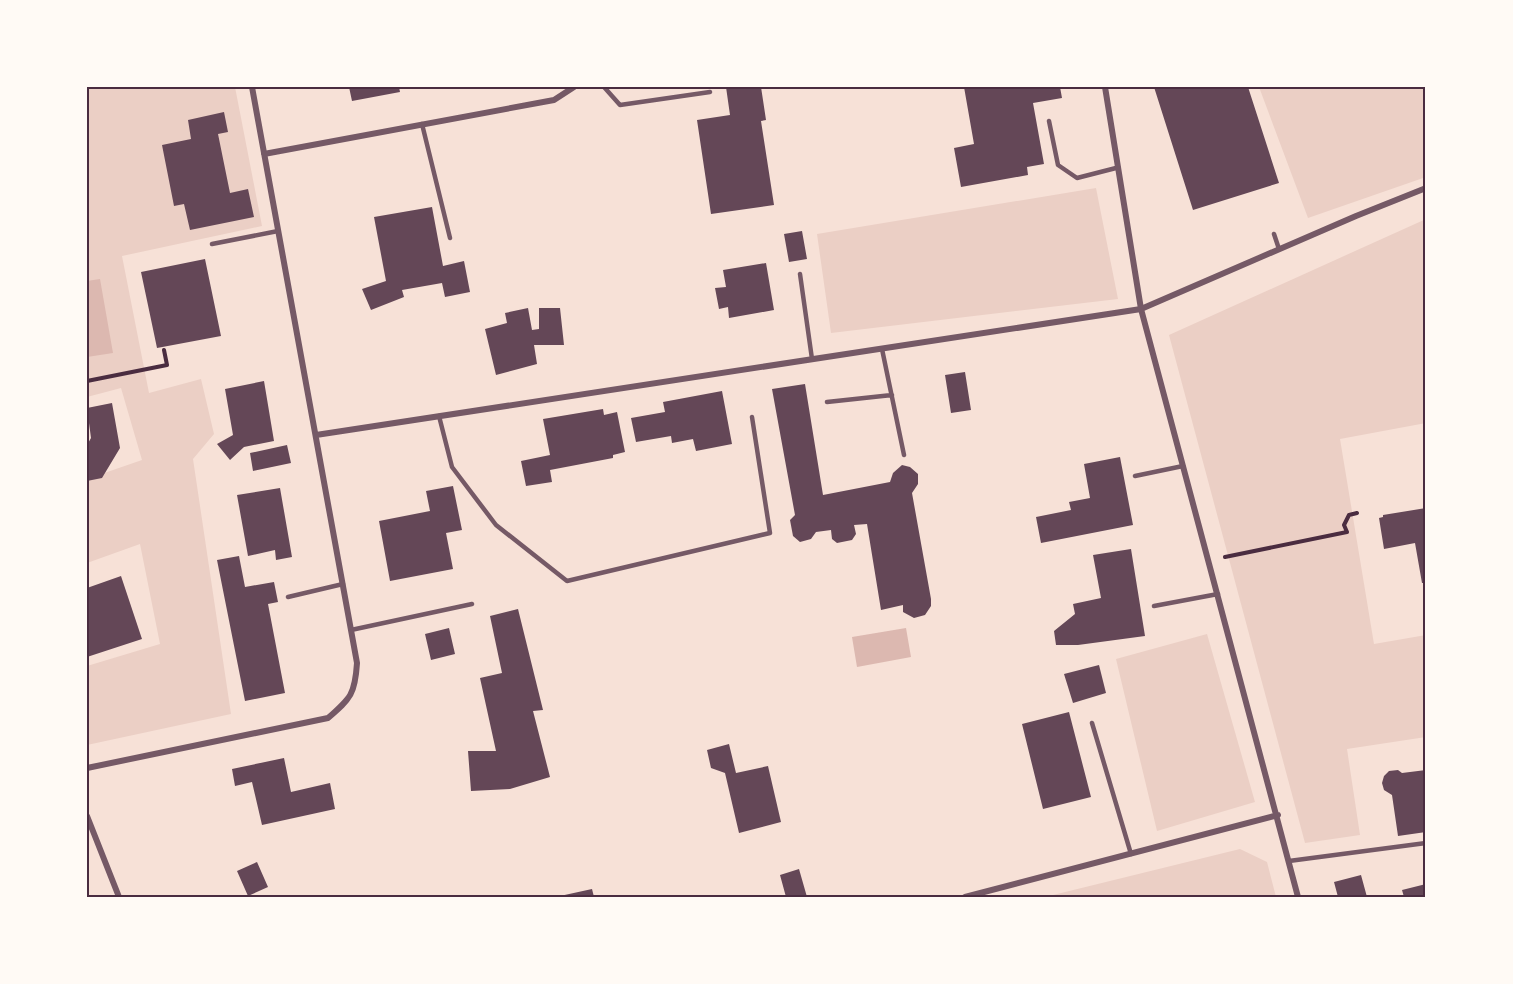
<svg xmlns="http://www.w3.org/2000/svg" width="1513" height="984" font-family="'Work Sans',sans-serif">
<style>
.green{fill:#ebcfc5}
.water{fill:#dcb8b0}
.building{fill:#644757}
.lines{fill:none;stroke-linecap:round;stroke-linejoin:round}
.path{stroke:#4a2c40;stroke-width:4}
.service{stroke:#755966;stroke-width:4.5}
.minor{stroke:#755966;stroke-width:6}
.neatline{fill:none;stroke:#4a2c40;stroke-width:2}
</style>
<rect width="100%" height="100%" fill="#f7e1d7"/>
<path class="green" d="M 87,87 L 235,87 L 262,226 L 122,256 L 149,393 L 201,379 L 214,434 L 193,459 L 231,714 L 87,745 L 87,666 L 160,644 L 140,544 L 87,563 L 87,479 L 142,460 L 121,388 L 87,397 Z
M 1259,87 L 1426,87 L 1426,177 L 1308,218 Z
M 1096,188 L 1118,299 L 831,333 L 817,234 Z
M 1426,219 L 1426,423 L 1340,439 L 1374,644 L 1426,635 L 1426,737 L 1347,749 L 1360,835 L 1305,843 L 1169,335 Z
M 1207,634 L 1255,802 L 1157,831 L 1116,659 Z
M 1240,849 L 1267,862 L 1276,897 L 1053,897 L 1053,895 Z"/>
<path class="water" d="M 100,279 L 113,353 L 87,357 L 87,281 Z
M 906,628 L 911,657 L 857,667 L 852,637 Z"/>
<path class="building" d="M 349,87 L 399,87 L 400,92 L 352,101 Z
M 726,87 L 761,87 L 766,120 L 761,121 L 774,205 L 711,214 L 697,120 L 730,115 Z
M 964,87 L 1060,87 L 1062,98 L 1033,103 L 1044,164 L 1027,167 L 1028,175 L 961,187 L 954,148 L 974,144 Z
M 1154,87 L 1248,87 L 1279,183 L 1193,210 Z
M 224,112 L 228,132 L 218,134 L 230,193 L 248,189 L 254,217 L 190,230 L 184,204 L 174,206 L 162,145 L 191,139 L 188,120 Z
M 432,207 L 443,266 L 464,261 L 470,292 L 445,297 L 442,283 L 402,290 L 404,297 L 371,310 L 362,289 L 386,281 L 374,217 Z
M 802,231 L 807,259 L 789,262 L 784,234 Z
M 205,259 L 221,336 L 157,348 L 141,272 Z
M 766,263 L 774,310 L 729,318 L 728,307 L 719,309 L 715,288 L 726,287 L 723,270 Z
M 528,308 L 532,330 L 539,329 L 539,308 L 560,308 L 564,345 L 534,345 L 537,364 L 496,375 L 485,329 L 507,323 L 505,313 Z
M 965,372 L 971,410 L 951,413 L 945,375 Z
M 264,381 L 274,441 L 244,447 L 230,460 L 217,444 L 233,435 L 225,389 Z
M 805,384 L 823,495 L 890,482 L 893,473 L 902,465 L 910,467 L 918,474 L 918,484 L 912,493 L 931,599 L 931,606 L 925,615 L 914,618 L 903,612 L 903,605 L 881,610 L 867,524 L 854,525 L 856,534 L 852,540 L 837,543 L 832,539 L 831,530 L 816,532 L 811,539 L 800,542 L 793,536 L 790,520 L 795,515 L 772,389 Z
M 722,391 L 732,444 L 696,451 L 693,439 L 672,443 L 671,436 L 636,442 L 631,418 L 665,412 L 663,402 Z
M 112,403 L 120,448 L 102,478 L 87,481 L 87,445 L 91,438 L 87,408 Z
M 603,409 L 604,415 L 617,412 L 625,452 L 613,455 L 613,458 L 550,470 L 552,482 L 526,486 L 521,461 L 550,455 L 543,419 Z
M 287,445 L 291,463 L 253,471 L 250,453 Z
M 1120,457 L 1133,525 L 1041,543 L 1036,517 L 1071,510 L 1069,502 L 1090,498 L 1084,464 Z
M 453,486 L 462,530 L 446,533 L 453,569 L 390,581 L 379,521 L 430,511 L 426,491 Z
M 280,488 L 292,557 L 276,560 L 275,550 L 248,556 L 237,495 Z
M 1426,508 L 1426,583 L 1422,583 L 1415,543 L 1384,549 L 1379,518 L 1383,517 L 1383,515 Z
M 1131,549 L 1145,636 L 1078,645 L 1056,645 L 1054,631 L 1075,614 L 1073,604 L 1101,598 L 1093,555 Z
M 239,556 L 245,587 L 274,582 L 278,602 L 268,604 L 285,693 L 245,701 L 217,560 Z
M 121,576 L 142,639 L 87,657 L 87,588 Z
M 518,609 L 543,710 L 533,711 L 550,777 L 510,789 L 471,791 L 468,751 L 496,751 L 480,678 L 502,673 L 490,616 Z
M 449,628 L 455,654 L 431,660 L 425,634 Z
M 1099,665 L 1106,693 L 1073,703 L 1064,674 Z
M 1069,712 L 1091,797 L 1043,809 L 1022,724 Z
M 729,744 L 736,773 L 768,766 L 781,822 L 739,833 L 725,773 L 711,768 L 707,750 Z
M 284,758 L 291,792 L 330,783 L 335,809 L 262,825 L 252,782 L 235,786 L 232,769 Z
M 1398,770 L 1402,773 L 1426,770 L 1426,832 L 1398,836 L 1392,795 L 1384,790 L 1382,783 L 1384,776 L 1389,771 Z
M 257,862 L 268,887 L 248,896 L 237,871 Z
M 799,869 L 807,897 L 786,897 L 780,875 Z
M 1361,875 L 1367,897 L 1338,897 L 1334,882 Z
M 1426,884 L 1426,897 L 1404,897 L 1402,890 Z
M 592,889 L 594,897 L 560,897 L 560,896 Z"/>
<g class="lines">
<path class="path" d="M 87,381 L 167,365 L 164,350
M 1225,557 L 1347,532 L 1344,525 L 1349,515 L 1357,513"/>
<path class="service" d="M 604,87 L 620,105 L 710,92
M 1049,121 L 1058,165 L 1077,178 L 1116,168
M 422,124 L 450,238
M 1274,234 L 1279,249
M 212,244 L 278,231
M 800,274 L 812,359
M 882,349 L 904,455
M 827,402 L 892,395
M 439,416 L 452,467 L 496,525 L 567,581 L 770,533 L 752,417
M 1135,476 L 1183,466
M 288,597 L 343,584
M 1154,606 L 1218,594
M 351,630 L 472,604
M 1092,723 L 1131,854
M 1289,861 L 1426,843"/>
<path class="minor" d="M 1105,87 L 1141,309 L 1298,897
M 264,154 L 554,100 L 574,87
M 316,435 L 1141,309 L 1356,216 L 1426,188
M 87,768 L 328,718 C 351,698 355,694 357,663 L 252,87
M 87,816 L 119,897
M 965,897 L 1278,815"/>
</g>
<rect width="1513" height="984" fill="none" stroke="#fffaf5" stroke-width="177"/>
<rect x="88" y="88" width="1336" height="808" class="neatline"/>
</svg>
